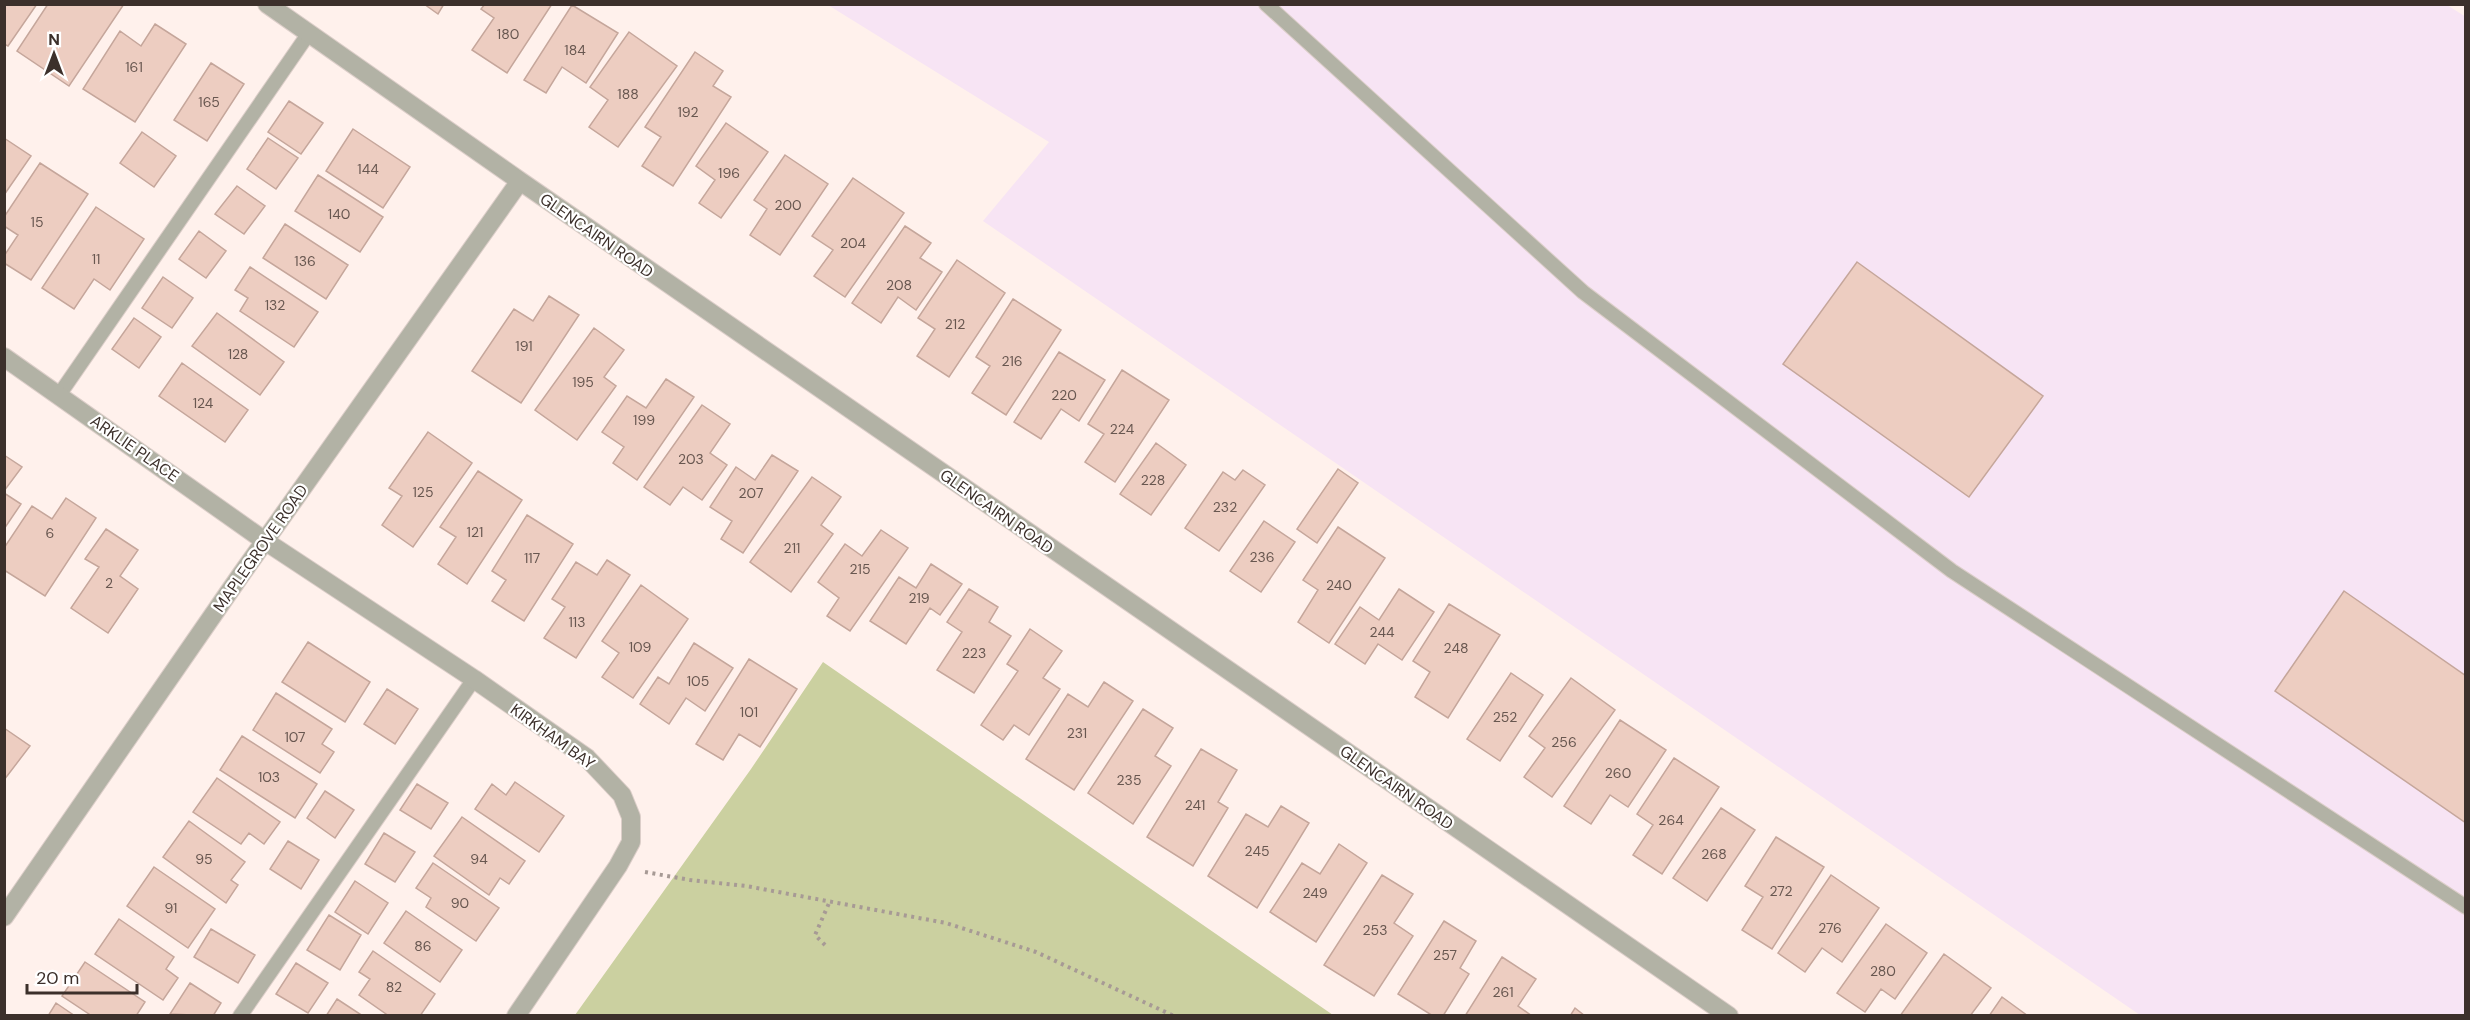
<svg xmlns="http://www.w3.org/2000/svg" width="2470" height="1020" font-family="'DM Sans',sans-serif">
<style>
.industrial{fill:#f7e4f4}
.green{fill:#cbd0a0}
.building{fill:#edcdc1;stroke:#c5a69b;stroke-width:1.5}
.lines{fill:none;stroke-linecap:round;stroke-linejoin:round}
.lane-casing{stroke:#dccec9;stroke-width:16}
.street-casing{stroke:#dccec9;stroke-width:20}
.path{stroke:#a79a95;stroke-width:4;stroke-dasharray:3 4.5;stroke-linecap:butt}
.lane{stroke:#b2b2a5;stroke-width:14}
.street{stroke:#b2b2a5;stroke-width:18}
.labels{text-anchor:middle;stroke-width:4.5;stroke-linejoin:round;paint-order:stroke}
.number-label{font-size:14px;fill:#685750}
.street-label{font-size:16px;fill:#3c302b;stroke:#fff}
</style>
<rect width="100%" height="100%" fill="#fff1ec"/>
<path class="industrial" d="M 828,5 L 2447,5 L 2466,17 L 2465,1015 L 2140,1015 L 983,221 L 1049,142 Z"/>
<path class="green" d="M 823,662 L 1333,1015 L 575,1015 L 751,769 Z"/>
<path class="building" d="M 4,4 L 37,4 L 8,46 L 4,44 Z
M 48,4 L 124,4 L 69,86 L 17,51 Z
M 424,4 L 444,4 L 438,14 Z
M 485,4 L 552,4 L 507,73 L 472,50 L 494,18 L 481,9 Z
M 572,5 L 618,33 L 586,83 L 562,67 L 546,93 L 524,80 Z
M 155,24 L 186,44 L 135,122 L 83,89 L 120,31 L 141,46 Z
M 629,32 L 677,66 L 618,147 L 589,127 L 608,100 L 590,87 Z
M 695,52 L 723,71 L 713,86 L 731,97 L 673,186 L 642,166 L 661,137 L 645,127 Z
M 211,63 L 244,84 L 207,141 L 174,120 Z
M 289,101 L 323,123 L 301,154 L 268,132 Z
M 726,123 L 768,152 L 721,218 L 699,203 L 715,180 L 696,166 Z
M 353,129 L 410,167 L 383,208 L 326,171 Z
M 142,132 L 176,156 L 154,187 L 120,163 Z
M 4,138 L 31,156 L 4,195 Z
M 268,138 L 298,158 L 276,189 L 247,169 Z
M 785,155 L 828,184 L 780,255 L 750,235 L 767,209 L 754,200 Z
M 40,163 L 88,194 L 31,280 L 4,263 L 4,256 L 18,235 L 4,226 L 4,217 Z
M 318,175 L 383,217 L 360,252 L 295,211 Z
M 853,178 L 904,213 L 845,297 L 814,276 L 833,250 L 812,236 Z
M 237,186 L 265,206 L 244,234 L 215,214 Z
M 96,207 L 144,239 L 110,290 L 94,279 L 74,309 L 42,288 Z
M 285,224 L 348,265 L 326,299 L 263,258 Z
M 905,226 L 931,243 L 920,258 L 942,272 L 916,310 L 898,297 L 881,323 L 852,303 Z
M 199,231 L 226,251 L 206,278 L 179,259 Z
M 957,260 L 1005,293 L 949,377 L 917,356 L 935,329 L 918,318 Z
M 1857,262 L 2043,396 L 1969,497 L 1783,364 Z
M 250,267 L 318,312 L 294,347 L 240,311 L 248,298 L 235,290 Z
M 163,277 L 193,298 L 172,328 L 142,308 Z
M 549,296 L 579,315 L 521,403 L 472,371 L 514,309 L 533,321 Z
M 1013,299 L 1061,330 L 1006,415 L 972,393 L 990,366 L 976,357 Z
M 217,313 L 284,362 L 260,395 L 192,346 Z
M 134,318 L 161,337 L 139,368 L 112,349 Z
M 594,328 L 624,350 L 604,377 L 616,386 L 577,440 L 535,410 Z
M 1059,352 L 1105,380 L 1079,421 L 1061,409 L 1041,439 L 1014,422 Z
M 182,363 L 248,410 L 225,442 L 159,396 Z
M 1122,370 L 1169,400 L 1115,482 L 1085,462 L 1104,434 L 1088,424 Z
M 666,379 L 694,397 L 637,480 L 613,463 L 624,447 L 602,432 L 627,396 L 646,408 Z
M 702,405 L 730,424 L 710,453 L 727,465 L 702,500 L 683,487 L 670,505 L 644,487 Z
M 428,432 L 472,463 L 413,547 L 382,525 L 402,496 L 389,488 Z
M 1156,443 L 1186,465 L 1151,515 L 1120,494 Z
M 4,455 L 22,467 L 4,491 Z
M 772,455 L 798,471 L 743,553 L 721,539 L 732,521 L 710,507 L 736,467 L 755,480 Z
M 1338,469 L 1358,483 L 1317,543 L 1297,529 Z
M 1243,470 L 1265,485 L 1219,551 L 1185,528 L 1223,472 L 1235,480 Z
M 478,471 L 522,500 L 467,584 L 438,564 L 456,537 L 440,527 Z
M 812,477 L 841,497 L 821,525 L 833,534 L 791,592 L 750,562 Z
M 4,493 L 21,504 L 4,529 Z
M 66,498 L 96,518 L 45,596 L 4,570 L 4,548 L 32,506 L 52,519 Z
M 527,515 L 573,544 L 524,621 L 492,601 L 506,580 L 492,571 Z
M 1264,521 L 1295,542 L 1261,592 L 1230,571 Z
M 1338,527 L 1385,558 L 1329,643 L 1298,622 L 1318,590 L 1303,580 Z
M 106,529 L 138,550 L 120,576 L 138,589 L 108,633 L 71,608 L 99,567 L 85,559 Z
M 881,530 L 908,548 L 850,631 L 827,616 L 839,598 L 818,582 L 845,544 L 862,556 Z
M 607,560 L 630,575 L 576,658 L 544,638 L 565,607 L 552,599 L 576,562 L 597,575 Z
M 931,564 L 962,584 L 940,615 L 930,608 L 906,644 L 870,621 L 899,577 L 916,588 Z
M 641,585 L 688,619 L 633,698 L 602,677 L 619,653 L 602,641 Z
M 969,589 L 998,607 L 989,622 L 1011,636 L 974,693 L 937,670 L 962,632 L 947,622 Z
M 1399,589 L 1434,612 L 1402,660 L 1378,644 L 1365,664 L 1335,644 L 1360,607 L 1379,620 Z
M 2344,591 L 2466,676 L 2466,823 L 2275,691 Z
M 1449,604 L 1500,635 L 1448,718 L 1415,697 L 1430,672 L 1413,661 Z
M 1030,629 L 1062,651 L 1043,678 L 1060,689 L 1029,735 L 1014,725 L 1003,740 L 981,725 L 1018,671 L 1007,664 Z
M 308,642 L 370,682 L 345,722 L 282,682 Z
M 694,643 L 733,668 L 705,711 L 686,698 L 669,724 L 640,704 L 658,677 L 669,684 Z
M 749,659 L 797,689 L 760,747 L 739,734 L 723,760 L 696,744 Z
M 1511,673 L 1543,695 L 1500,761 L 1467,739 Z
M 1571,678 L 1615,710 L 1552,797 L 1524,777 L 1545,748 L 1529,736 Z
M 1104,682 L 1133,701 L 1074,790 L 1026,759 L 1068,694 L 1088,707 Z
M 387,689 L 418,709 L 395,744 L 364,724 Z
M 276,693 L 332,729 L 322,744 L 334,752 L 320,773 L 253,730 Z
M 1143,709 L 1173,728 L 1155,756 L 1171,766 L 1133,824 L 1088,793 Z
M 1620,720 L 1666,750 L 1628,807 L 1610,795 L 1591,824 L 1564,806 Z
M 4,728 L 30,746 L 4,780 Z
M 242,736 L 317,784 L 295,818 L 220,770 Z
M 1201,749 L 1237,770 L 1218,802 L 1228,808 L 1193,866 L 1147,837 Z
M 1674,758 L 1719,787 L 1662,874 L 1633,855 L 1653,825 L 1637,814 Z
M 217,778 L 280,822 L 264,844 L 249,833 L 241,844 L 193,812 Z
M 515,782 L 564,816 L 539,852 L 475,809 L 492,784 L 506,795 Z
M 417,784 L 448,803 L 431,829 L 400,810 Z
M 325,791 L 354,810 L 335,838 L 307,818 Z
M 1281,806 L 1309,823 L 1257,908 L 1208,876 L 1246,814 L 1268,827 Z
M 1721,808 L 1755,830 L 1707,901 L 1673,878 Z
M 462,817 L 525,861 L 509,884 L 500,878 L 489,895 L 434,856 Z
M 189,821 L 245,862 L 231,880 L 238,885 L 226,903 L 163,857 Z
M 384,833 L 415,852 L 395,882 L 365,864 Z
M 1776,837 L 1824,867 L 1772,949 L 1742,930 L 1763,897 L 1745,886 Z
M 288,841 L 319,860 L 301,889 L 270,869 Z
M 1339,844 L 1367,863 L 1316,942 L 1270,912 L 1302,863 L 1320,874 Z
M 433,863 L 499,908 L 476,941 L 426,907 L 431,898 L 416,888 Z
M 154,867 L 215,909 L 188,948 L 127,906 Z
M 1382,875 L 1413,894 L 1394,923 L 1413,936 L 1374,996 L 1324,965 Z
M 1831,875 L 1879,908 L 1842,962 L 1822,948 L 1805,972 L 1778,953 Z
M 355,881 L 388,903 L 368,934 L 335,912 Z
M 406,911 L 462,950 L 440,982 L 384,943 Z
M 329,915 L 361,935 L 340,970 L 307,950 Z
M 119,919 L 174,957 L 166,969 L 178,978 L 163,1000 L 95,954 Z
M 1444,921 L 1476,941 L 1460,968 L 1469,974 L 1443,1016 L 1433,1016 L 1398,994 Z
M 1886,924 L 1927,953 L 1895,999 L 1881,989 L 1865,1012 L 1837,993 Z
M 211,929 L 255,955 L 238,983 L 194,957 Z
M 373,951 L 435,994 L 420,1016 L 389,1016 L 359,995 L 370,979 L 359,972 Z
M 1944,954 L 1991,988 L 1970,1016 L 1900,1016 Z
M 1502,957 L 1536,979 L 1518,1006 L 1532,1016 L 1465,1016 Z
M 85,962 L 145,1002 L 136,1016 L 92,1016 L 62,996 Z
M 296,963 L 328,983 L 308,1013 L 276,994 Z
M 190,983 L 221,1003 L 213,1016 L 170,1014 Z
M 2002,997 L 2028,1016 L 1989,1016 Z
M 337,999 L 363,1016 L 326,1016 Z
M 56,1003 L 75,1016 L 48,1016 Z
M 1575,1008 L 1585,1016 L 1570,1016 Z"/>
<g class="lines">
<g class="lane-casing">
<path id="lane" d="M 1266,4 L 1583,292 L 1952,571 L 2466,907
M 59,395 L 309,33
M 240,1016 L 474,679"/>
</g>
<g class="street-casing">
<path id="street" d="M 267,4 L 520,181 L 1729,1016
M 4,357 L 265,541 L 474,679 L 587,758 L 622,795 L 631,817 L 631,842 L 618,866 L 516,1016
M 4,917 L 240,576 L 520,181"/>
</g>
<path class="path" d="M 645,872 L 690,880 L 746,886 L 946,923 L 1036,952 L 1174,1016
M 825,945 L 815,935 L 830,901"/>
<use href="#lane" class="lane"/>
<use href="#street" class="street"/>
</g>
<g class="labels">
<g class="number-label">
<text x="508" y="39">180</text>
<text x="575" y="55">184</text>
<text x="134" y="72">161</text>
<text x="628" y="99">188</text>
<text x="209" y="107">165</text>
<text x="688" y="117">192</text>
<text x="368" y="174">144</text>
<text x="729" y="178">196</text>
<text x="788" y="210">200</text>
<text x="339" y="219">140</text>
<text x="37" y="227">15</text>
<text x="853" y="248">204</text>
<text x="96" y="264">11</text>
<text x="305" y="266">136</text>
<text x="899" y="290">208</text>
<text x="275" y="310">132</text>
<text x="955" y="329">212</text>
<text x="524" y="351">191</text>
<text x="238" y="359">128</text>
<text x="1012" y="366">216</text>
<text x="583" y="387">195</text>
<text x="1064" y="400">220</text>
<text x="203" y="408">124</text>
<text x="644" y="425">199</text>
<text x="1122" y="434">224</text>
<text x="691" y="464">203</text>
<text x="1153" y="485">228</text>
<text x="423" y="497">125</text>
<text x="751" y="498">207</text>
<text x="1225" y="512">232</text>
<text x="475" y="537">121</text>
<text x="50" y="538">6</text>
<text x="792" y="553">211</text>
<text x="1262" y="562">236</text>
<text x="532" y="563">117</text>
<text x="860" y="574">215</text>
<text x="109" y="588">2</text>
<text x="1339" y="590">240</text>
<text x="919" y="603">219</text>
<text x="577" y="627">113</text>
<text x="1382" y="637">244</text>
<text x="640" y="652">109</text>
<text x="1456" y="653">248</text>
<text x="974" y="658">223</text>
<text x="698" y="686">105</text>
<text x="749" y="717">101</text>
<text x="1505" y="722">252</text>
<text x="1077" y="738">231</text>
<text x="295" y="742">107</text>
<text x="1564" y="747">256</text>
<text x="1618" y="778">260</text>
<text x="269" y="782">103</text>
<text x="1129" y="785">235</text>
<text x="1195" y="810">241</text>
<text x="1671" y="825">264</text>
<text x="1257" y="856">245</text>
<text x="1714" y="859">268</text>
<text x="204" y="864">95</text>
<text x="479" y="864">94</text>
<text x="1781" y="896">272</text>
<text x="1315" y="898">249</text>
<text x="460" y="908">90</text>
<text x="171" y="913">91</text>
<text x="1830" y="933">276</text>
<text x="1375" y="935">253</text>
<text x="423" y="951">86</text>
<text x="1445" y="960">257</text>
<text x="1883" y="976">280</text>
<text x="394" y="992">82</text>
<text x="1503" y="997">261</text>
</g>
<g class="street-label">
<text transform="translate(597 235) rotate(35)" y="6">GLENCAIRN ROAD</text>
<text transform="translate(135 448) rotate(35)" y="6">ARKLIE PLACE</text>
<text transform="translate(997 511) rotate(35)" y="6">GLENCAIRN ROAD</text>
<text transform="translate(260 548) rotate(-55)" y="6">MAPLEGROVE ROAD</text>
<text transform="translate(553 736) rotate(36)" y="6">KIRKHAM BAY</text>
<text transform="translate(1397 787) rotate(35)" y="6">GLENCAIRN ROAD</text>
</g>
</g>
<rect width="2470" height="1020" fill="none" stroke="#3c302b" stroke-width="12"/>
<g transform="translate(54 54)" stroke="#ffffff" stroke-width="4.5" paint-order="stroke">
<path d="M0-4.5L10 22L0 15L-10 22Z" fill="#3c302b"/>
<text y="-9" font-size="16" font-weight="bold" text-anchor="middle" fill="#3c302b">N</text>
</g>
<path d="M27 984v9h110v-9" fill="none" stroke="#3c302b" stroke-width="3"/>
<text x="36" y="984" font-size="18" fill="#3c302b" stroke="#ffffff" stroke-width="4.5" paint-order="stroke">20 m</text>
</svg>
